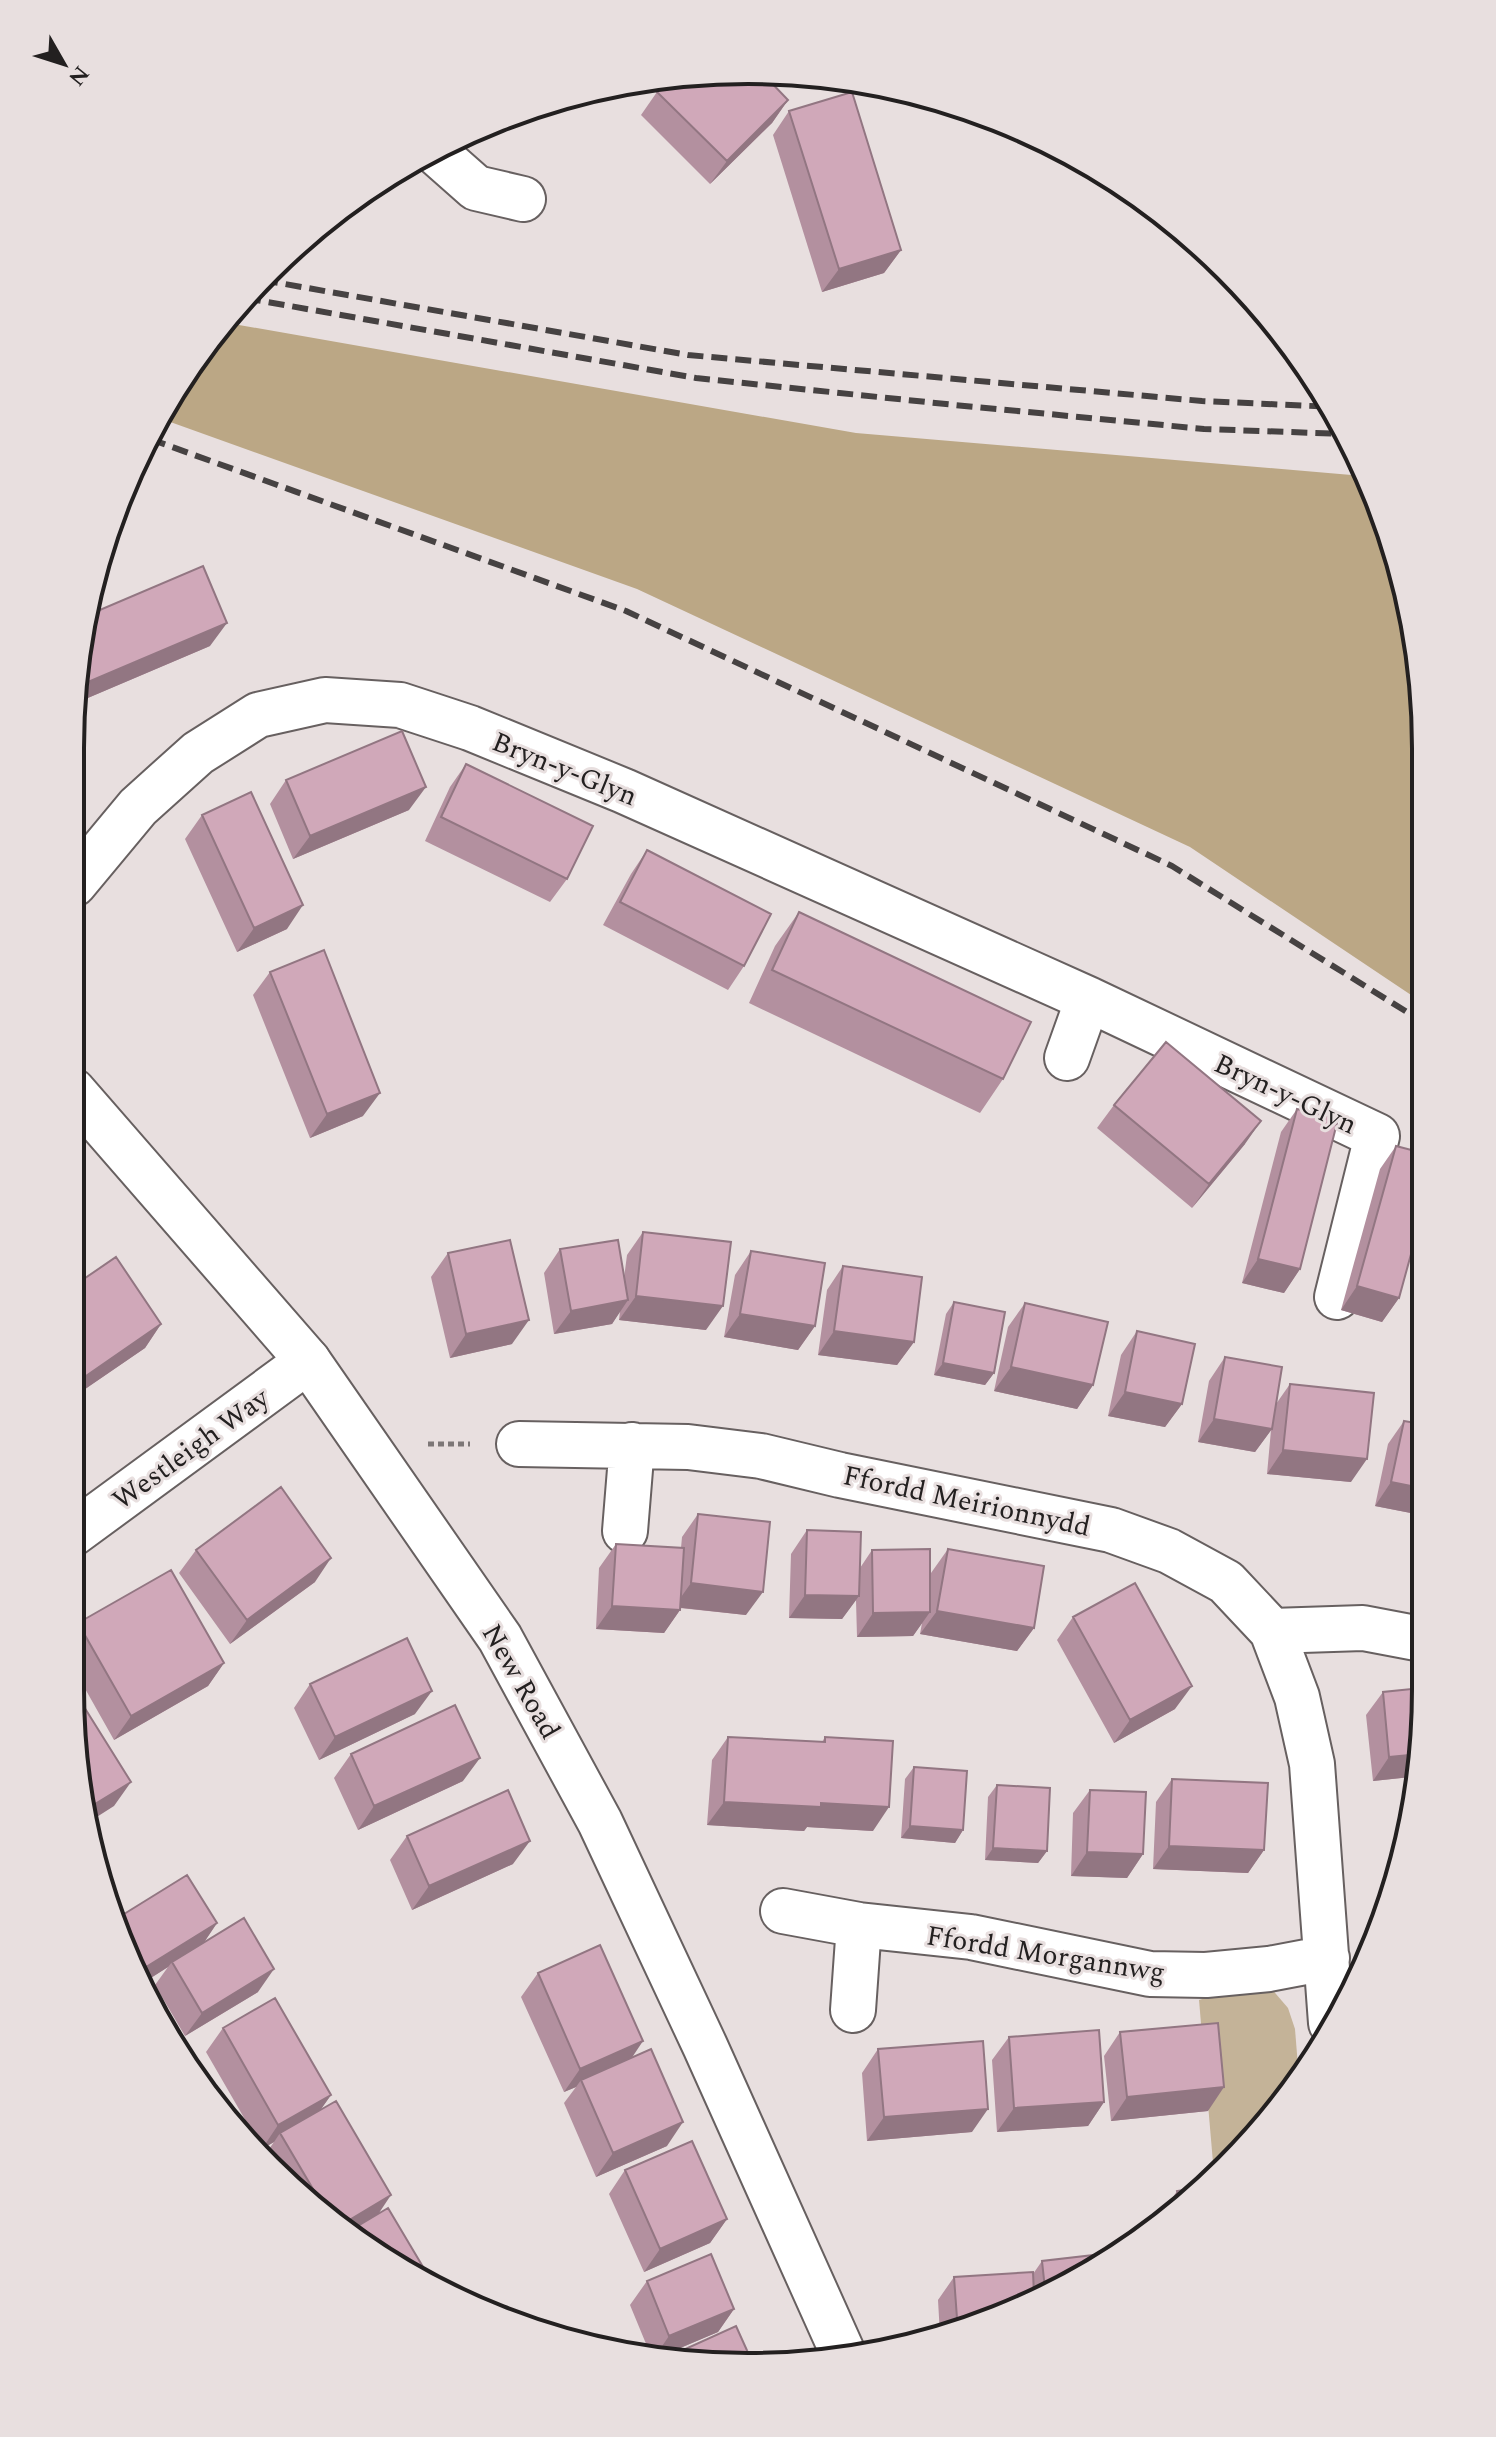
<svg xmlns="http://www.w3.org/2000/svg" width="1496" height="2437" font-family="Spectral,serif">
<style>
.green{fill:#c4b398}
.forest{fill:#bba785}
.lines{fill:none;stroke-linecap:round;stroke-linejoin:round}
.minor-casing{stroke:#676060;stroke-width:48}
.major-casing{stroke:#676060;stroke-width:48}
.path{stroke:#7d7777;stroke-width:5;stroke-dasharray:6 4;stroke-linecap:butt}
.minor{stroke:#fff;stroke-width:44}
.major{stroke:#fff;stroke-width:44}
.rail{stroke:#464242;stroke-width:6;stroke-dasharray:16 8;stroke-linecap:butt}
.wall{fill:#b3909f}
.shaded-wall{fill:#927682}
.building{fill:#d0a8b9;stroke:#927682;stroke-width:2}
.labels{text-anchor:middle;stroke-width:6;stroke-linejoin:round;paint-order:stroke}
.street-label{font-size:28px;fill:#232020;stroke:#e8dfdf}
.rim{fill:none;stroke:#232020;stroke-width:4}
</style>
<rect width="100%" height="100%" fill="#e8dfdf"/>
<path class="green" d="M 1270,1987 L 1288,2008 L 1295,2029 L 1299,2079 L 1286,2101 L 1214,2174 L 1199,2000 L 1218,1994 Z"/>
<path class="forest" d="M 222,322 L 856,433 L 1363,476 L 1403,572 L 1425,703 L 1423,1003 L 1190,847 L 637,589 L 162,419 L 210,336 Z"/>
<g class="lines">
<g class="minor-casing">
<path id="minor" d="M 433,150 L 476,188 L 523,199
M 74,884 L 138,807 L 198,753 L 258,715 L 325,700 L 400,705 L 470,728 L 624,791 L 1088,999 L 1377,1136 L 1337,1297
M 1067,1058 L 1088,999
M 519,1444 L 688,1447 L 761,1456 L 840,1475 L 1111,1530 L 1169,1551 L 1226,1582 L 1272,1631 L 1297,1697 L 1312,1764 L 1331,2023
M 625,1531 L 632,1445
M 71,1535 L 308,1361
M 1272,1631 L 1363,1628 L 1421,1639
M 783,1911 L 859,1925 L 971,1937 L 1150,1974 L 1206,1975 L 1269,1969 L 1327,1958
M 853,2010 L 859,1925"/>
</g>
<g class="major-casing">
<path id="major" d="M 73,1091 L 308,1361 L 500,1638 L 600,1822 L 705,2046 L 842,2351"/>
</g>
<path class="path" d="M 428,1444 L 470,1444"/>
<use href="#minor" class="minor"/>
<use href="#major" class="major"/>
<path class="rail" d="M 262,280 L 688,355 L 1202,401 L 1334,407
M 245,298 L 696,378 L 955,405 L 1204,429 L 1346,434
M 150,439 L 626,611 L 1172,866 L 1423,1022"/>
</g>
<path class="wall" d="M 657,92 L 788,100 L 772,123 L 710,184 L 641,115 Z
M 789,111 L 901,250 L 884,273 L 822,292 L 773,135 Z
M 210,646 L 76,703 L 76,660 Z
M 466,764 L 567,879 L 550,902 L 425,841 L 450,787 Z
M 286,780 L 409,810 L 293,859 L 270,804 Z
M 202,815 L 287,929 L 237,952 L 185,839 Z
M 647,850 L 744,966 L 728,990 L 603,925 L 631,874 Z
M 799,912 L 1003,1079 L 980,1113 L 749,1003 L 775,946 Z
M 270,972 L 363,1116 L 310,1138 L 253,995 Z
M 1114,1105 L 1245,1144 L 1192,1208 L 1097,1128 Z
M 1297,1109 L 1300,1269 L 1284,1293 L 1242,1283 L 1281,1132 Z
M 1396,1146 L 1399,1298 L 1382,1322 L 1341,1310 L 1380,1169 Z
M 643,1232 L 706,1330 L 619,1320 L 620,1311 L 612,1324 L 554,1334 L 544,1273 L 560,1249 L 624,1278 L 627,1255 Z
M 751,1251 L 815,1326 L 798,1350 L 724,1337 L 735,1275 Z
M 448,1253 L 512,1344 L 450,1358 L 431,1277 Z
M 843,1266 L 914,1342 L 897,1365 L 818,1355 L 827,1290 Z
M 72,1287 L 161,1324 L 145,1348 L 72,1398 Z
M 954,1302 L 994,1373 L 985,1385 L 934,1375 L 946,1314 Z
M 1025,1303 L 1093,1385 L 1077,1409 L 994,1391 L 1008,1327 Z
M 1137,1331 L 1182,1404 L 1165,1427 L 1108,1416 L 1121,1355 Z
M 1225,1357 L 1276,1404 L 1290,1384 L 1351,1482 L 1267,1474 L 1271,1430 L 1255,1452 L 1198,1442 L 1209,1381 Z
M 1404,1421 L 1421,1515 L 1375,1506 L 1388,1444 Z
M 698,1514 L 746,1615 L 680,1608 L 680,1610 L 664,1633 L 596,1629 L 599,1568 L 616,1544 L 681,1548 L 682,1537 Z
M 807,1530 L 860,1568 L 872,1550 L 930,1582 L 931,1573 L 948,1549 L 1034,1628 L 1017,1651 L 920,1634 L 922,1623 L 913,1636 L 857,1637 L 856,1600 L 842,1619 L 789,1618 L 791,1554 Z
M 196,1550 L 315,1582 L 230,1644 L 179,1573 Z
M 1073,1617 L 1175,1709 L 1114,1743 L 1057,1640 Z
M 78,1623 L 224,1663 L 208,1686 L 114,1740 L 70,1662 L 70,1634 Z
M 310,1684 L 415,1714 L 319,1760 L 294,1708 Z
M 1421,1688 L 1420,1776 L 1373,1781 L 1366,1715 L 1383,1692 Z
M 728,1737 L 822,1742 L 825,1737 L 873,1831 L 807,1827 L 804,1831 L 707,1825 L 712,1760 Z
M 351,1754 L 463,1781 L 358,1830 L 334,1778 Z
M 914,1767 L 963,1830 L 955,1843 L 901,1838 L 905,1779 Z
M 1172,1779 L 1264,1850 L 1248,1873 L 1153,1869 L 1156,1802 Z
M 997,1785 L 1047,1851 L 1038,1863 L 985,1860 L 988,1797 Z
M 1090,1790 L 1143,1854 L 1127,1878 L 1071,1876 L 1073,1813 Z
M 407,1836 L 513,1864 L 412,1910 L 390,1860 Z
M 116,1919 L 217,1923 L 204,1942 L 258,1992 L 185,2036 L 155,1985 L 168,1967 L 146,1981 L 114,1921 Z
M 538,1973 L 632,2057 L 667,2146 L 596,2177 L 564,2103 L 576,2087 L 564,2092 L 521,1997 Z
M 223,2028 L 331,2095 L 321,2109 L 378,2214 L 429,2277 L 336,2227 L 264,2156 L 274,2142 L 262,2149 L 206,2052 Z
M 1120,2032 L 1208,2111 L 1111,2121 L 1104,2056 Z
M 1009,2037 L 1104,2102 L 1088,2126 L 997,2132 L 992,2060 Z
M 878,2049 L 972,2132 L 867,2141 L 862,2073 Z
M 625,2170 L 727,2219 L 710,2243 L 644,2272 L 609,2194 Z
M 1201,2187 L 1171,2216 L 1169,2203 L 1177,2191 Z
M 1111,2253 L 966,2331 L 940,2335 L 938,2300 L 954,2277 L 1033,2274 L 1042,2261 Z
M 647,2281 L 734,2309 L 718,2332 L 666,2354 L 649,2351 L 630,2305 Z"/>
<path class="shaded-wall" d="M 788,100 L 772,123 L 710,184 L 727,161 Z
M 901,250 L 884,273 L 822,292 L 839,269 Z
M 227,623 L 210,646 L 76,703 L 76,692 L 81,685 Z
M 426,787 L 409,810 L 293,859 L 310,836 Z
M 303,905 L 287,929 L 237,952 L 254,928 Z
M 380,1093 L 363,1116 L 310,1138 L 327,1114 Z
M 1261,1121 L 1245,1144 L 1192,1208 L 1209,1184 Z
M 1258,1259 L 1300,1269 L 1284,1293 L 1242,1283 Z
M 1357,1286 L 1399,1298 L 1382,1322 L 1341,1310 Z
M 636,1296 L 723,1306 L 706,1330 L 619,1320 Z
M 628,1300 L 612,1324 L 554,1334 L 571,1311 Z
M 740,1314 L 815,1326 L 798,1350 L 724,1337 Z
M 529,1320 L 512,1344 L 450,1358 L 466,1334 Z
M 161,1324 L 145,1348 L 72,1398 L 72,1394 L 83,1378 Z
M 834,1331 L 914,1342 L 897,1365 L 818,1355 Z
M 943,1363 L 994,1373 L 985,1385 L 934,1375 Z
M 1011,1367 L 1093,1385 L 1077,1409 L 994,1391 Z
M 1125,1392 L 1182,1404 L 1165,1427 L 1108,1416 Z
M 1214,1419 L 1272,1429 L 1255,1452 L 1198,1442 Z
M 1283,1450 L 1367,1459 L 1351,1482 L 1267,1474 Z
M 1391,1482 L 1421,1488 L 1421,1515 L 1375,1506 Z
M 331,1558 L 315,1582 L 230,1644 L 247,1620 Z
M 691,1583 L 763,1592 L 746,1615 L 674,1607 Z
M 805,1595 L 859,1596 L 842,1619 L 789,1618 Z
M 612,1606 L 680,1610 L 664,1633 L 596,1629 Z
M 937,1611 L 1034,1628 L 1017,1651 L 920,1634 Z
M 930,1612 L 913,1636 L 857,1637 L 873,1613 Z
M 224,1663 L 208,1686 L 114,1740 L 131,1716 Z
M 1192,1686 L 1175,1709 L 1114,1743 L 1130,1720 Z
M 432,1691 L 415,1714 L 319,1760 L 335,1737 Z
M 1420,1754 L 1420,1776 L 1373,1781 L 1389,1757 Z
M 480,1758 L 463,1781 L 358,1830 L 374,1806 Z
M 131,1782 L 114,1806 L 92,1820 L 90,1807 Z
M 724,1802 L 821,1803 L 889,1807 L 873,1831 L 807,1827 L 804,1831 L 707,1825 Z
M 910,1826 L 963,1830 L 955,1843 L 901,1838 Z
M 530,1841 L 513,1864 L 412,1910 L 429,1886 Z
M 1169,1846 L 1264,1850 L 1248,1873 L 1153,1869 Z
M 993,1848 L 1047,1851 L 1038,1863 L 985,1860 Z
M 1087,1852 L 1143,1854 L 1127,1878 L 1071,1876 Z
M 217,1923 L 201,1947 L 172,1962 L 168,1967 L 146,1981 L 142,1974 L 146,1967 Z
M 274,1969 L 258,1992 L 185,2036 L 202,2013 Z
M 643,2041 L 627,2065 L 581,2080 L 576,2087 L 564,2092 L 580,2069 Z
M 1224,2087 L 1208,2111 L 1111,2121 L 1127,2097 Z
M 331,2095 L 314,2119 L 280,2133 L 274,2142 L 262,2149 L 278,2125 Z
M 1104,2102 L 1088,2126 L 997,2132 L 1014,2108 Z
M 988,2109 L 972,2132 L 867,2141 L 884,2117 Z
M 683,2122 L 667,2146 L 596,2177 L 613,2153 Z
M 391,2195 L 375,2219 L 349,2234 L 336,2228 Z
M 727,2219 L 710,2243 L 644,2272 L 660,2249 Z
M 734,2309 L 718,2332 L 666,2354 L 658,2352 L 669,2336 Z"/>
<path class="building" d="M 761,72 L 788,100 L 727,161 L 657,92 L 673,75 Z
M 852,92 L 901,250 L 839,269 L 789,111 Z
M 203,566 L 227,623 L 81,685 L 76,673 L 76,660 L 88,615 Z
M 402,731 L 426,787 L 310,836 L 286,780 Z
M 466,764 L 593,826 L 567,879 L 441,817 Z
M 251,792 L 303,905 L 254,928 L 202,815 Z
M 647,850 L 771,914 L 744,966 L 620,902 Z
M 799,912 L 1031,1022 L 1003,1079 L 772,970 Z
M 324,950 L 380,1093 L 327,1114 L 270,972 Z
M 1166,1042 L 1261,1121 L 1209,1184 L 1114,1105 Z
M 1297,1109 L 1338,1119 L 1300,1269 L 1258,1259 Z
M 1396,1146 L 1423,1153 L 1422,1214 L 1399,1298 L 1357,1286 Z
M 643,1232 L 731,1242 L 723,1306 L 636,1296 Z
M 510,1240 L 529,1320 L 466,1334 L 448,1253 Z
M 618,1240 L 628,1300 L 571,1311 L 560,1249 Z
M 751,1251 L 825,1263 L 815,1326 L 740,1314 Z
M 116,1257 L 161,1324 L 83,1378 L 72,1362 L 72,1287 Z
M 843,1266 L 922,1277 L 914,1342 L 834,1331 Z
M 954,1302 L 1005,1312 L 994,1373 L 943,1363 Z
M 1025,1303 L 1108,1322 L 1093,1385 L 1011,1367 Z
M 1137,1331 L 1195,1344 L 1182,1404 L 1125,1392 Z
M 1225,1357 L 1282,1367 L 1272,1429 L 1214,1419 Z
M 1290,1384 L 1374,1393 L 1367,1459 L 1283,1450 Z
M 1404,1421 L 1422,1424 L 1421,1488 L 1391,1482 Z
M 281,1487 L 331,1558 L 247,1620 L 196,1550 Z
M 698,1514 L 770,1522 L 763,1592 L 691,1583 Z
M 807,1530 L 861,1532 L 859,1596 L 805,1595 Z
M 616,1544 L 684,1548 L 680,1610 L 612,1606 Z
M 930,1549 L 930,1612 L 873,1613 L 872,1550 Z
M 948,1549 L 1044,1566 L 1034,1628 L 937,1611 Z
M 171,1570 L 224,1663 L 131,1716 L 78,1623 Z
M 1135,1583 L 1192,1686 L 1130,1720 L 1073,1617 Z
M 407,1638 L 432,1691 L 335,1737 L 310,1684 Z
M 1421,1688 L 1420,1754 L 1389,1757 L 1383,1692 Z
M 455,1705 L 480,1758 L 374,1806 L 351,1754 Z
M 86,1710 L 131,1782 L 90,1807 L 75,1717 Z
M 728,1737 L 825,1742 L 825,1737 L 893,1741 L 889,1807 L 821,1803 L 821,1807 L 724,1802 Z
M 914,1767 L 967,1771 L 963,1830 L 910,1826 Z
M 1172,1779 L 1268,1783 L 1264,1850 L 1169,1846 Z
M 997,1785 L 1050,1788 L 1047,1851 L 993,1848 Z
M 508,1790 L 530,1841 L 429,1886 L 407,1836 Z
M 1090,1790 L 1146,1792 L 1143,1854 L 1087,1852 Z
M 187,1875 L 217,1923 L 146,1967 L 116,1919 Z
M 244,1918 L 274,1969 L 202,2013 L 172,1962 Z
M 600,1945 L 643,2041 L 580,2069 L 538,1973 Z
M 275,1998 L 331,2095 L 278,2125 L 223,2028 Z
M 1218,2023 L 1224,2087 L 1127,2097 L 1120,2032 Z
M 1099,2030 L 1104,2102 L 1014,2108 L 1009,2037 Z
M 983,2041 L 988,2109 L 884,2117 L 878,2049 Z
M 651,2049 L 683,2122 L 613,2153 L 581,2080 Z
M 336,2101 L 391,2195 L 336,2228 L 280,2133 Z
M 692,2141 L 727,2219 L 660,2249 L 625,2170 Z
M 1201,2187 L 1180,2207 L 1177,2191 Z
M 388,2208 L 429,2277 L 346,2233 Z
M 1111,2253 L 1045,2289 L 1042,2261 Z
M 711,2254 L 734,2309 L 669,2336 L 647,2281 Z
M 1033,2272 L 1034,2295 L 966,2331 L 958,2332 L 954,2277 Z
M 736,2326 L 754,2366 L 748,2367 L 672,2355 Z"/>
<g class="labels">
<g class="street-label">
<text transform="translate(565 768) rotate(22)" y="10">Bryn-y-Glyn</text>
<text transform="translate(1286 1093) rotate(25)" y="10">Bryn-y-Glyn</text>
<text transform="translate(190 1448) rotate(-36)" y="10">Westleigh Way</text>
<text transform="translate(967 1500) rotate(12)" y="10">Ffordd Meirionnydd</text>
<text transform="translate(522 1681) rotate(60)" y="10">New Road</text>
<text transform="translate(1046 1953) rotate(9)" y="10">Ffordd Morgannwg</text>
</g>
</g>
<path d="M0 0H1496V2437H0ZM748 84H748A664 664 0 0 1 1412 748V1689A664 664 0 0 1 748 2353H748A664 664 0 0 1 84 1689V748A664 664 0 0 1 748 84Z" fill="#e8dfdf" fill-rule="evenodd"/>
<path class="rim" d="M748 84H748A664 664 0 0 1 1412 748V1689A664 664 0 0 1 748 2353H748A664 664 0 0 1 84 1689V748A664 664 0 0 1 748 84Z"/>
<g transform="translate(64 64) rotate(129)" stroke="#e8dfdf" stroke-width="6" paint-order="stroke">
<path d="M0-6L14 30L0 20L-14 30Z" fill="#232020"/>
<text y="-12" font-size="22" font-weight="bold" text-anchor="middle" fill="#232020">N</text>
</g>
</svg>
